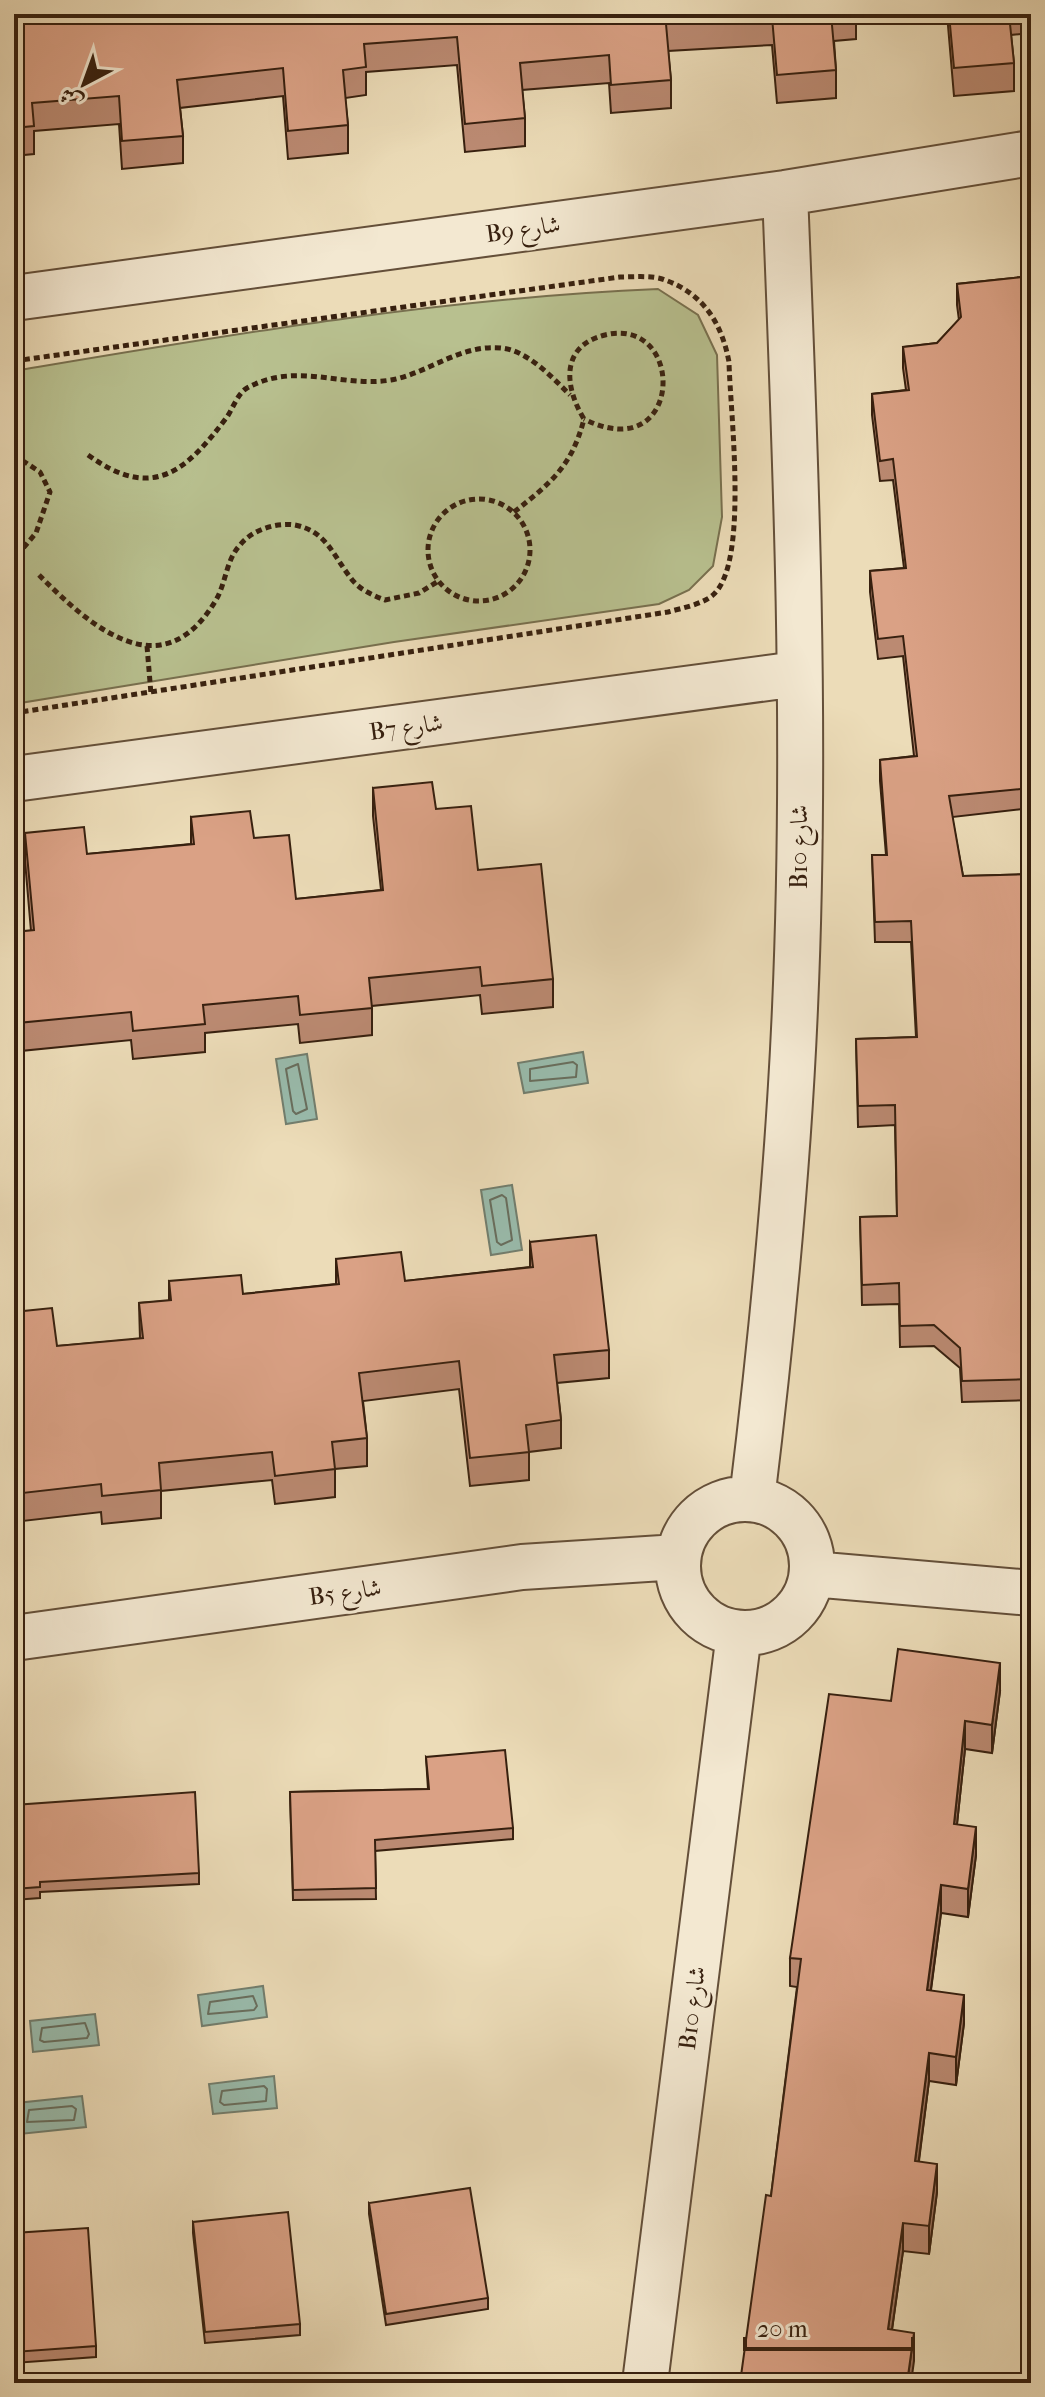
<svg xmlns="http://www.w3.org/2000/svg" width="1045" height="2397" font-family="'IM FELL French Canon',Amiri,serif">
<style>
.green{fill:#b8c08f;stroke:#78704f;stroke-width:2}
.water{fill:#99bcad;stroke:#727e6e;stroke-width:2}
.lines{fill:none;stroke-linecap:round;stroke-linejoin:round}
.shore{stroke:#686e5e;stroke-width:2}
.minor-casing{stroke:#644f39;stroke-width:48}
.path{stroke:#37200f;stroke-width:5;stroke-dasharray:6 4;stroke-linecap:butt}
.minor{stroke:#f3e8d1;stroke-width:44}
.wall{fill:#bb8a72;stroke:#37200f;stroke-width:2}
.shaded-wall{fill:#99715d;stroke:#37200f;stroke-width:2}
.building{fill:#daa185;stroke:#37200f;stroke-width:2}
.labels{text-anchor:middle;stroke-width:6;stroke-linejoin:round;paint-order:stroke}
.street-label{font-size:24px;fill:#37200f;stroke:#f3e8d1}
</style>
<rect width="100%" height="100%" fill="#ecdcb8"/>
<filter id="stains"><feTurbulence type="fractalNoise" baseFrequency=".0025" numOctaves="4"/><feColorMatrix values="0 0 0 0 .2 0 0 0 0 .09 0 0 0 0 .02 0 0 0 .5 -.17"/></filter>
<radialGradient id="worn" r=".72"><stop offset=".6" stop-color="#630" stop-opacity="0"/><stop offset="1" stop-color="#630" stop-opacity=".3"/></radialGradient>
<path class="green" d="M 658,289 L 698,315 L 717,355 L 722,517 L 713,566 L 689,590 L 659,604 L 394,642 L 14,704 L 14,371 C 228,335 441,298 658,289 Z"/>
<path class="water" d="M 583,1052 L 588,1083 L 524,1093 L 518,1063 Z
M 307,1054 L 317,1119 L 286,1124 L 276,1059 Z
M 512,1185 L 522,1250 L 491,1255 L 481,1190 Z
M 263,1986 L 267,2017 L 202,2026 L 198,1995 Z
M 95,2014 L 99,2045 L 33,2052 L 30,2021 Z
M 274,2076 L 277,2108 L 213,2114 L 209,2084 Z
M 82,2096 L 86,2127 L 20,2134 L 17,2103 Z"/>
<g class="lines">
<path class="shore" d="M 573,1062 L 577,1065 L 576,1077 L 530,1081 L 530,1069 Z
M 298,1064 L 307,1109 L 296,1114 L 293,1111 L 286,1069 Z
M 502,1195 L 506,1198 L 512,1240 L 501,1245 L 497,1242 L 490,1200 Z
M 253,1996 L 257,2006 L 254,2010 L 208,2014 L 210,2002 Z
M 85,2023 L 89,2034 L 87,2038 L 44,2042 L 40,2040 L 42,2028 Z
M 264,2086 L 267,2089 L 266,2101 L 224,2105 L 220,2102 L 222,2091 Z
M 72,2106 L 76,2109 L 74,2120 L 27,2122 L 29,2110 Z"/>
<g class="minor-casing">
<path id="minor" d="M 14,298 L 785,193 L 1031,153
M 14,779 L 797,674
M 752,1499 C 772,1335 788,1172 795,1008 C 807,737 796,464 785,193
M678 1566a67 67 0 1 1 134 0a67 67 0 1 1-134 0Z
M 812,1574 L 1031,1593
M 14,1638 L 522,1567 L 678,1557
M 645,2383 L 739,1633"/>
</g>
<path class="path" d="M 14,361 L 620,277 C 634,277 653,275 665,280 C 704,294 722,324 729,362 C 730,411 749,561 714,594 C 704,604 682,608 668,612 L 14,713
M 14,455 L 40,472 L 50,492 L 36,533 L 14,559
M 88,455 C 152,501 185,473 227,417 C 233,408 238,393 247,388 C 297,361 340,388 391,380 C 429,373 460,344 501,348 C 527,350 553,378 570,395
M428 550a51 51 0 1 1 102 0a51 51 0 1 1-102 0Z
M 514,512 C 551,483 572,466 584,419 C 565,388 559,346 605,335 C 687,315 684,469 584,419
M 39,575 C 90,626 162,691 216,600 C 226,583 226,560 240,545 C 252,530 276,522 295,525 C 326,531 333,555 350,577 C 358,589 372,595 385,600 L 419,593 L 437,582
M 147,646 L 151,694"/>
<use href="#minor" class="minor"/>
</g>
<path class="wall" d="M 14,14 L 883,14 L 856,16 L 856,39 L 834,41 L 836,70 L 836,98 L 777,103 L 772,45 L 668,51 L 671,80 L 671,108 L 611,113 L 609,83 L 522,90 L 525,118 L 525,146 L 465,152 L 457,65 L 366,72 L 366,95 L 345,98 L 348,125 L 348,153 L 288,159 L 283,96 L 180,108 L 183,136 L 183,163 L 122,169 L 119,124 L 34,131 L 34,154 L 14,156 Z
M 947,14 L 1031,14 L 1031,33 L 1011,35 L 1014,63 L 1014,91 L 954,96 Z
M 14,170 L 15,184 L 15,212 L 14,212 Z
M 1031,276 L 1031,808 L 952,817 L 963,876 L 1031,874 L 1031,1400 L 962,1402 L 960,1368 L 934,1346 L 900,1347 L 899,1304 L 862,1305 L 860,1217 L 897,1216 L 895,1125 L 858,1127 L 856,1039 L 916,1037 L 911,942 L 875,942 L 872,855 L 886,855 L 880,781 L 880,760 L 914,756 L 903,656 L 878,659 L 870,592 L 870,571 L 904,568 L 893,480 L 880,481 L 872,415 L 872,394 L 906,390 L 903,368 L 903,347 L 937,343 L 959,320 L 957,305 L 957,284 Z
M 373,788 L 436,809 L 553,979 L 553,1007 L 482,1014 L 480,995 L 372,1006 L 372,1035 L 300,1043 L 298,1024 L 205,1033 L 205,1052 L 133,1059 L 131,1040 L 21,1051 L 21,1076 L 14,1077 L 14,932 L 31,931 L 25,861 L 25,833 L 87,854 L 191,844 L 191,817 L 254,838 L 296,899 L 381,890 L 373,816 Z
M 530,1242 L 609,1350 L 609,1378 L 557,1383 L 561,1420 L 561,1448 L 529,1452 L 529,1480 L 470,1486 L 459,1389 L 363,1401 L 367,1438 L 367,1466 L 335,1469 L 335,1497 L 275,1504 L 272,1480 L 161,1491 L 161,1518 L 102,1524 L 101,1512 L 14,1522 L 14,1312 L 57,1346 L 140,1339 L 139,1303 L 169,1301 L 169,1281 L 243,1294 L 336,1284 L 336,1259 L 405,1281 L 530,1267 Z
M 1000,1691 L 992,1753 L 965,1749 L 957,1824 L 976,1855 L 968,1917 L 941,1913 L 931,1990 L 964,2023 L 956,2085 L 929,2081 L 919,2161 L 937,2192 L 929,2254 L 903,2251 L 892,2330 L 914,2361 L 771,2196 L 797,1987 L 790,1986 L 790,1958 L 891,1701 Z
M 426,1757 L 513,1828 L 513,1839 L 375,1851 L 376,1899 L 293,1900 L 290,1792 L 428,1789 Z
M 14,1805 L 199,1873 L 199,1884 L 40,1892 L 40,1898 L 14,1900 Z
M 369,2203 L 488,2298 L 488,2309 L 386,2325 L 369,2214 Z
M 193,2222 L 300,2324 L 300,2335 L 205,2343 L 193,2233 Z
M 14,2233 L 96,2346 L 96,2357 L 14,2363 Z"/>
<path class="shaded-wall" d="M 1000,1663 L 1000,1691 L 992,1753 L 992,1725 Z
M 965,1721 L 965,1749 L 954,1852 L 954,1824 Z
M 976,1827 L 976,1855 L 968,1917 L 968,1889 Z
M 941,1885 L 941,1913 L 927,2018 L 927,1990 Z
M 964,1995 L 964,2023 L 956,2085 L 956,2057 Z
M 929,2053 L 929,2081 L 915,2189 L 915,2161 Z
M 937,2164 L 937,2192 L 929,2254 L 929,2226 Z
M 903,2223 L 903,2251 L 888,2357 L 888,2329 Z
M 914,2333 L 914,2361 L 911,2383 L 907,2383 Z"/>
<path class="building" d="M 14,14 L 831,14 L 836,70 L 777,75 L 772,17 L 666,24 L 671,80 L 611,85 L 609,55 L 520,63 L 525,118 L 465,124 L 457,37 L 364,44 L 366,67 L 343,70 L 348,125 L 288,131 L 283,68 L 177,80 L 183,136 L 122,141 L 119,96 L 32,103 L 34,126 L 14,128 Z
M 949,14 L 1009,14 L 1014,63 L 954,68 Z
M 1031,276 L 1031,788 L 949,796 L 963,876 L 1031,874 L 1031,1379 L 962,1381 L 960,1348 L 934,1325 L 900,1326 L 899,1283 L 862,1285 L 860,1217 L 897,1216 L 895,1105 L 858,1106 L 856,1039 L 917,1037 L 911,921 L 875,922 L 872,855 L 887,855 L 880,760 L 917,756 L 903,636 L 878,639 L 870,571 L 906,568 L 893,459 L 880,461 L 872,394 L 909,390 L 903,347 L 937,343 L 961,317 L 957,284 Z
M 432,782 L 436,809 L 471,806 L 478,870 L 541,864 L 553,979 L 482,986 L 480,967 L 369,978 L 372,1008 L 300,1015 L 298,996 L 203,1005 L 205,1024 L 133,1031 L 131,1012 L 18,1023 L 21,1048 L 14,1049 L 14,932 L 34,930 L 25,833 L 84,827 L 87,854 L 194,844 L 191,817 L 250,811 L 254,838 L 289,835 L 296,899 L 383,890 L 373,788 Z
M 596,1235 L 609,1350 L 554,1355 L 561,1420 L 526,1425 L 529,1452 L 470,1458 L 459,1361 L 359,1373 L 367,1438 L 332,1442 L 335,1469 L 275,1476 L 272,1452 L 159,1463 L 161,1490 L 102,1496 L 101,1484 L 14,1494 L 14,1312 L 52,1308 L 57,1346 L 143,1338 L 139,1303 L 171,1300 L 169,1281 L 241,1275 L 243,1294 L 339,1284 L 336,1259 L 401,1252 L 405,1281 L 533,1267 L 530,1242 Z
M 898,1649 L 1000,1663 L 992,1725 L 965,1721 L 954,1824 L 976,1827 L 968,1889 L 941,1885 L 927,1990 L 964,1995 L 956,2057 L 929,2053 L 915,2161 L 937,2164 L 929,2226 L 903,2223 L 888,2329 L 914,2333 L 907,2383 L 740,2383 L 766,2195 L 771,2196 L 801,1959 L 790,1958 L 829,1694 L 891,1701 Z
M 505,1750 L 513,1828 L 375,1840 L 376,1888 L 293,1890 L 290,1792 L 429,1789 L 426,1757 Z
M 195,1792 L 199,1873 L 40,1882 L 40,1887 L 14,1889 L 14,1805 Z
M 470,2188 L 488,2298 L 386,2314 L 369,2203 Z
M 288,2212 L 300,2324 L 205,2332 L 193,2222 Z
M 88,2228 L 96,2346 L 14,2352 L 14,2233 Z"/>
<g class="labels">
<g class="street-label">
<text transform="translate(523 229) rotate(-8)" y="8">B9 شارع</text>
<text transform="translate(406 727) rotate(-8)" y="8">B7 شارع</text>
<text transform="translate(799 847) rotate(-90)" y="8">B10 شارع</text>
<text transform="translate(345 1592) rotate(-8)" y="8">B5 شارع</text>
<text transform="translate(692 2008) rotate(-83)" y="8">B10 شارع</text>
</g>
</g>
<rect width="1045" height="2397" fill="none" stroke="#ecdcb8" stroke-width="48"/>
<rect x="16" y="16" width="1013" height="2365" fill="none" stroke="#37200f" stroke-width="4"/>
<rect x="24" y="24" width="997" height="2349" fill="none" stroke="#37200f" stroke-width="2"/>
<g transform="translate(84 84) rotate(221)" stroke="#f3e8d1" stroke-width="6" paint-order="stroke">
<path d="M0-6L14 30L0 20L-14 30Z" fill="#37200f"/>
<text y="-12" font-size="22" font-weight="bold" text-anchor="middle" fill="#37200f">ش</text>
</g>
<path d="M745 2337v12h168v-12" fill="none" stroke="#37200f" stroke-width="4"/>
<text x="757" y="2337" font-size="24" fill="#37200f" stroke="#f3e8d1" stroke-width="6" paint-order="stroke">20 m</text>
<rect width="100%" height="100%" filter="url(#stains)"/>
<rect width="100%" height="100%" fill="url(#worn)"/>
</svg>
